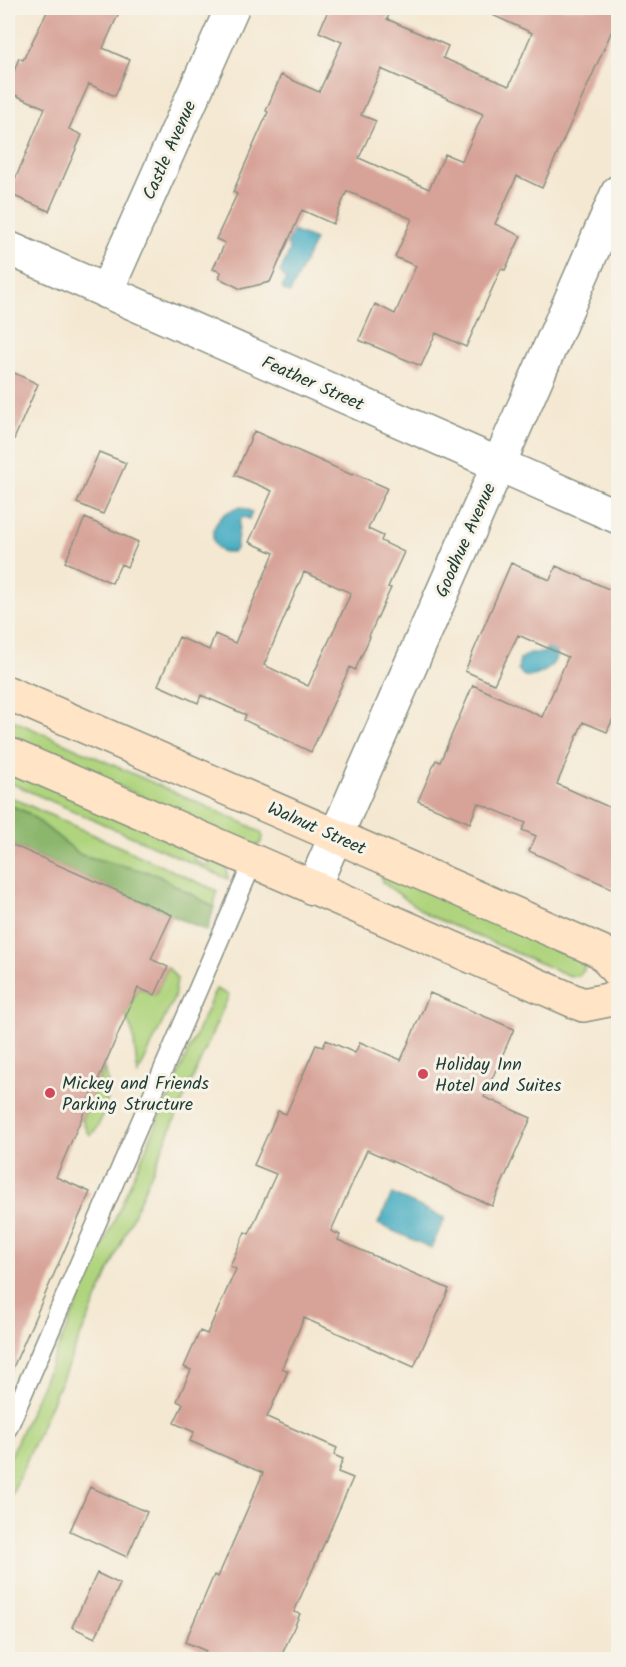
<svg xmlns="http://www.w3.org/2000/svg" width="626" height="1667" font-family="Kalam,sans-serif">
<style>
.green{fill:#afd47d;stroke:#678858;stroke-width:1.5}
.forest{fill:#8bb66c;stroke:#557a50;stroke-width:1.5}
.water{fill:#41aac1;stroke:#30747a;stroke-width:1.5}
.building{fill:#d7a297;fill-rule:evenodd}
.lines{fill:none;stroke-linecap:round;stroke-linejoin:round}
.lane-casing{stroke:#8a9283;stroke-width:21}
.street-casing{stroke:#8a9283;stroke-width:36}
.secondary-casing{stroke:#8a9283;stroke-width:36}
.lane{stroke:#fff;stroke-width:18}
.street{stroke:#fff;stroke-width:33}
.secondary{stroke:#ffe4c6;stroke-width:33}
.poi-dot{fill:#d1495b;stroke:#f7f3e8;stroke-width:2}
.labels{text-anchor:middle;stroke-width:6;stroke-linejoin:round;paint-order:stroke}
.street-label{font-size:18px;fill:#1f3d34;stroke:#f7f3e8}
.poi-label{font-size:18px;fill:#1f3d34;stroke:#f7f3e8;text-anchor:start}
</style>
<rect width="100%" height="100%" fill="#f7f3e8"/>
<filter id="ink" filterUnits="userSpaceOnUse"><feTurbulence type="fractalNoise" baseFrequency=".0167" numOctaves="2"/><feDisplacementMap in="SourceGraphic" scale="12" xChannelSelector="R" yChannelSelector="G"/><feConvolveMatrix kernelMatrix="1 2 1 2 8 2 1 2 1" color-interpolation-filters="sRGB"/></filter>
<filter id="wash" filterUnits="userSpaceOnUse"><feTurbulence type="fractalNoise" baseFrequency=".008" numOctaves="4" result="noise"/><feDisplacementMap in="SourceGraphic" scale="24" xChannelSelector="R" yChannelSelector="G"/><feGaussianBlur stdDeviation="1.35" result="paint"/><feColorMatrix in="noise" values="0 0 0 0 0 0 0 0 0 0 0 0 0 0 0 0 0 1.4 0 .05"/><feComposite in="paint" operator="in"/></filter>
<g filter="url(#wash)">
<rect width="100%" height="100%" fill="#f4e8d2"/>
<path class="green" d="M 8,718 L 250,826 L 261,833 L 263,837 L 260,844 L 254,847 L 8,736 Z
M 8,768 L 195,850 L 194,860 L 207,866 L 209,859 L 226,866 L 228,879 L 8,782 Z
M 8,796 L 217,891 L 214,907 L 155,874 L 81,855 L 28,813 L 8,804 Z
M 386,874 L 579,957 L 584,963 L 584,970 L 579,976 L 570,976 L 428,915 L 382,882 L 381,875 Z
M 168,967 L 177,979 L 174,998 L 138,1074 L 133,1034 L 126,1016 L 138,988 L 155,995 Z
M 216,989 L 229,995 L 8,1503 L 8,1462 Z
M 105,1067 C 106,1073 108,1080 108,1086 C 109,1102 102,1123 91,1135 L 87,1132 L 82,1119 Z"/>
<path class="forest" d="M 8,804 L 28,813 L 81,855 L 155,874 L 214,907 L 207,931 L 8,843 Z"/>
<path class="water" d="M 292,231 L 315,240 L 290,293 L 284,291 L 282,287 L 286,279 L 280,272 L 290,250 L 287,244 Z
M 241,507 L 252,512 L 249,519 L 244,517 L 240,520 L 236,549 L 232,552 L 222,552 C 201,536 220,510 241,507 Z
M 547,647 L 557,651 C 557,666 542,675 528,677 L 523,675 L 518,669 L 520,660 L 529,653 L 544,653 Z
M 392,1194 L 445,1218 L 431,1248 L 378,1224 Z"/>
<g id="blocks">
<path class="building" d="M 49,8 L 121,8 L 103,48 L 130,60 L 115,96 L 89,84 L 69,129 L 82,135 L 49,211 L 9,194 L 45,108 L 8,92 L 8,87 L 19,58 L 23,60 Z
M 329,8 L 392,8 L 387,19 L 448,46 L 443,58 L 509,86 L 532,33 L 477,8 L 618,8 L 618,17 L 542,188 L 517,176 L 495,224 L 521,236 L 505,270 L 501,269 L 466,347 L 436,333 L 421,366 L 359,340 L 375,304 L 395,314 L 416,266 L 395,257 L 412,219 L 347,191 L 333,224 L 302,210 L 270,282 L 241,289 L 219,278 L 221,272 L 213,269 L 225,243 L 216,239 L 237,194 L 233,192 L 268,112 L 266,111 L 281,75 L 319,92 L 342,42 L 319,32 ZM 381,69 L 483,114 L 462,161 L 445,154 L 429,189 L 359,158 L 376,121 L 361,115 Z
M 8,370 L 38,384 L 8,453 Z
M 254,431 L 352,475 L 353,473 L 387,488 L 368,529 L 383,536 L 381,541 L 404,552 L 388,587 L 391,588 L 369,636 L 370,637 L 355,670 L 350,667 L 311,752 L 244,720 L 246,715 L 201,695 L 198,703 L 158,685 L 179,637 L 209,650 L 215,634 L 235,643 L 274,553 L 249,542 L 272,491 L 235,475 ZM 304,572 L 351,593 L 308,686 L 264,665 Z
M 99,452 L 126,463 L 103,514 L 77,503 Z
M 85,518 L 138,542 L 127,567 L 121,564 L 112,583 L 65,562 Z
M 511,563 L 550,580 L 556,566 L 618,593 L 618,707 L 607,732 L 583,722 L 557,784 L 618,811 L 618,891 L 529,851 L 536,836 L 522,830 L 526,823 L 478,803 L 470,823 L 418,801 L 436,760 L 440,762 L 473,685 L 542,717 L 568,657 L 518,635 L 494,684 L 465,671 Z
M 8,843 L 172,915 L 151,959 L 168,967 L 155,995 L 138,988 L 56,1177 L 90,1192 L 8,1379 Z
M 430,993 L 514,1029 L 484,1097 L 531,1118 L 492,1206 L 367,1150 L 331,1231 L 340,1235 L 338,1240 L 449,1289 L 414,1367 L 304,1318 L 282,1368 L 288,1371 L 267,1417 L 337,1448 L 334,1455 L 343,1459 L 338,1472 L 353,1478 L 294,1612 L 300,1614 L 280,1659 L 202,1659 L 206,1651 L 185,1642 L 214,1575 L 218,1577 L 263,1473 L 190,1441 L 194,1432 L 174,1423 L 183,1404 L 177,1401 L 191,1370 L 184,1367 L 200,1331 L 207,1334 L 236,1269 L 230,1266 L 245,1232 L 249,1234 L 276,1174 L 254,1165 L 278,1111 L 286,1114 L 316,1045 L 323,1047 L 326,1040 L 355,1053 L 360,1042 L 401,1060 Z
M 90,1487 L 147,1512 L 127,1557 L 70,1531 Z
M 97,1573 L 120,1584 L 95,1638 L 72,1627 Z"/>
</g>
</g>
<g filter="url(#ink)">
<use href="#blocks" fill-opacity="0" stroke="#8a9283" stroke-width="1.5"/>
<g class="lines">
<g class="lane-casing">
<path id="lane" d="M 8,1428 L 253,862"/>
</g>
<g class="street-casing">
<path id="street" d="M 8,248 L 618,517
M 106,292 L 232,8
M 313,888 L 618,192"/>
</g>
<g class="secondary-casing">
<path id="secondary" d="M 8,693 L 602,952 L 618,972
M 8,754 L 583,1005 L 618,998"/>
</g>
<use href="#lane" class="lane"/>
<use href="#street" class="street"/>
<use href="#secondary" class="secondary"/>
</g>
</g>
<g class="poi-dot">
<circle cx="423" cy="1074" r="6"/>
<circle cx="50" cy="1093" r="6"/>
</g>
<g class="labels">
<g class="street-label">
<text transform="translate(169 150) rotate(-66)" y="6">Castle Avenue</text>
<text transform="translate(313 383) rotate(24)" y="6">Feather Street</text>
<text transform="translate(465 540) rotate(-66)" y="6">Goodhue Avenue</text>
<text transform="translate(317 828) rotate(24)" y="6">Walnut Street</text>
</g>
<g class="poi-label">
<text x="435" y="1070">Holiday Inn<tspan x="435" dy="21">Hotel and Suites</tspan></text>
<text x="62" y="1089">Mickey and Friends<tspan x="62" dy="21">Parking Structure</tspan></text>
</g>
</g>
<rect width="626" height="1667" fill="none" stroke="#f7f3e8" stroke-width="30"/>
</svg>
